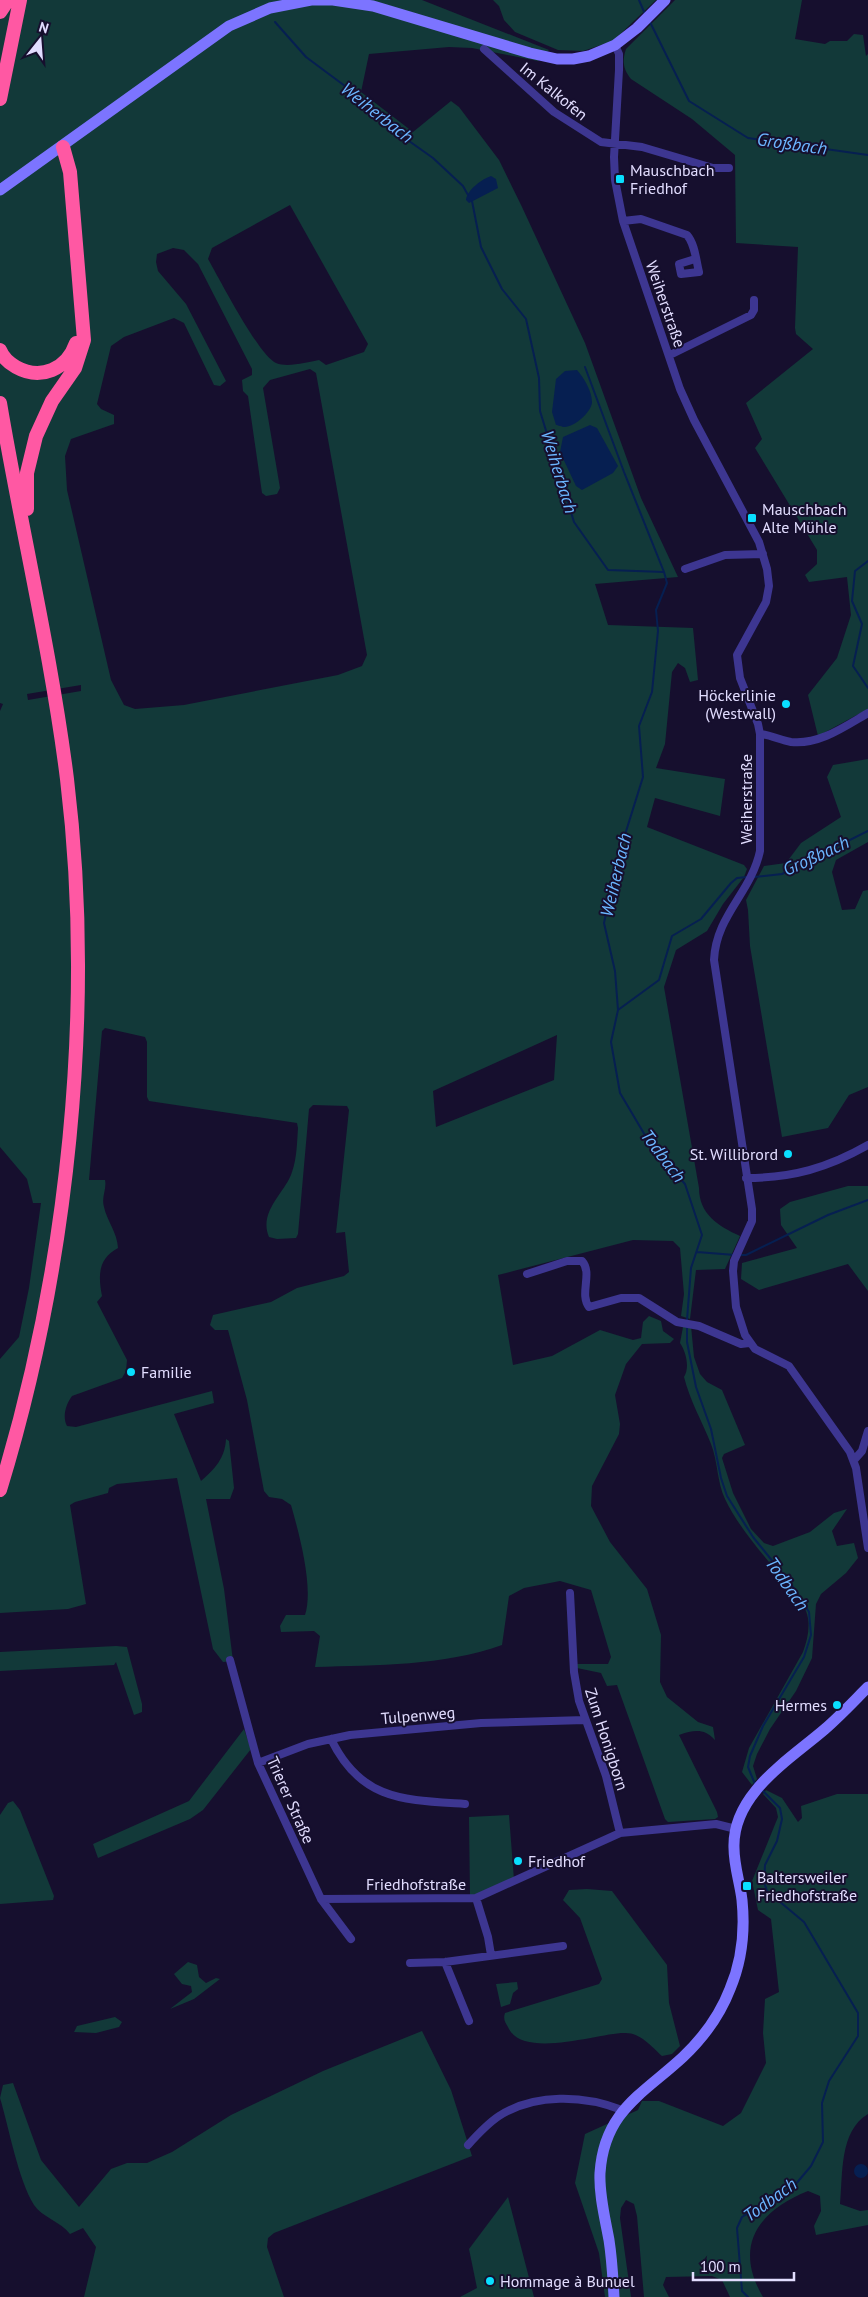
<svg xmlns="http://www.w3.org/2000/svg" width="868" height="2297" font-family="'PT Sans',sans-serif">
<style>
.green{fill:#123939;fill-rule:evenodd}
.water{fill:#061f51}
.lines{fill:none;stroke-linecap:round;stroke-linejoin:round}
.stream{stroke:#061f51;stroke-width:2}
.street{stroke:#3d3691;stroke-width:8}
.secondary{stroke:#7c74ff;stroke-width:11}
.highway{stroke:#ff58a3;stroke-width:14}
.poi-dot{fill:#09dfff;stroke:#160f2e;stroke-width:2}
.labels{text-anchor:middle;stroke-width:4;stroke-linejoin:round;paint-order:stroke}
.street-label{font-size:16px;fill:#e2ddff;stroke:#160f2e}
.poi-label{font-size:16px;fill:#e2ddff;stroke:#160f2e;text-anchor:start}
.water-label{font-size:18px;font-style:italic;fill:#6bb6ff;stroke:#160f2e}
</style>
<rect width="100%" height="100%" fill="#160f2e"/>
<path class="green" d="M 0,0 L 422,0 L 549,50 L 538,61 L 472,48 L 449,47 L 369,54 L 361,92 L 413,132 L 451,101 L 459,107 L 499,160 L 522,207 L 585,343 L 641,498 L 678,577 L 595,584 L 608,625 L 693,628 L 698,680 L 690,682 L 685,668 L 678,663 L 672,672 L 665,744 L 656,768 L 725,779 L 720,816 L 655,798 L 647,827 L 744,865 L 747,869 L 744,877 L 723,904 L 707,931 L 676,950 L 664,987 L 699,1188 C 699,1214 718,1226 740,1236 L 725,1269 L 696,1270 L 690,1319 L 681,1316 L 684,1294 L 680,1248 L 673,1241 L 633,1240 L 498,1275 L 513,1365 L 552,1356 L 600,1330 L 633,1340 L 641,1338 L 643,1322 L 649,1316 L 661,1321 L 663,1331 L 674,1339 L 670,1343 L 642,1344 L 626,1364 L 615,1395 L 620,1424 L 619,1434 L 592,1486 L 591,1506 L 610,1542 L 647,1589 L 661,1635 L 660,1682 L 667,1697 L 698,1722 L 713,1727 L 715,1740 C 704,1728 694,1730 679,1735 L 717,1812 L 718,1817 L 715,1819 L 668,1822 L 665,1819 L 617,1685 L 607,1686 L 601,1673 L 577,1668 L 577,1664 L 608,1664 L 611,1657 L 591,1590 L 560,1581 L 524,1588 L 509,1596 L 502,1645 C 443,1666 377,1665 315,1667 L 320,1636 L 314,1631 L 281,1632 L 280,1626 L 286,1615 L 305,1615 C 314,1588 299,1533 291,1505 L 282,1499 L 269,1497 L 264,1491 L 247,1400 L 228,1330 L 215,1330 L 210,1325 L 213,1315 L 271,1302 L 297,1288 L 344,1276 L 349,1272 L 345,1232 L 336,1233 L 349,1110 L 347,1106 L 313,1105 L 309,1109 L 298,1234 L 296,1238 L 277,1239 L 269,1237 C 258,1211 286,1192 292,1172 C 297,1158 297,1142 298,1128 L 297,1123 L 149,1101 L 147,1097 L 147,1042 L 145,1037 L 105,1028 L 102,1031 L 89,1180 L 105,1180 C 107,1189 101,1197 104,1207 C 107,1221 117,1232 118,1248 C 98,1259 98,1275 102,1296 L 97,1302 L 127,1360 L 126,1371 L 122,1378 L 72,1396 C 66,1404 62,1417 67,1426 L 76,1427 L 212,1391 L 214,1403 L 174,1414 L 201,1481 C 215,1469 225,1458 226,1439 L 229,1441 L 234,1488 L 230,1499 L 206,1499 L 224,1589 L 233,1661 L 223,1662 L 213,1649 L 177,1478 L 117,1484 L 109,1488 L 108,1493 L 75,1502 L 70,1505 L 86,1604 L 68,1609 L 0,1613 L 0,1359 L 19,1337 L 29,1288 L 41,1203 L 33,1203 L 27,1179 L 0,1147 L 0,711 L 3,704 L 0,703 ZM 290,205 L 368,344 L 364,352 L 326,365 L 319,360 C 307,362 288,368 276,363 C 259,356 220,280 208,259 L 212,248 ZM 173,248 L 184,250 L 198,264 L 252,369 L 252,375 L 242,380 L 243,391 L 248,396 L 262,493 L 266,496 L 277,494 L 280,488 L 263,388 L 270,380 L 310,369 L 316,373 L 367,655 L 362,666 L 338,675 L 184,705 L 135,709 L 124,705 L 111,680 L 67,490 L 65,456 L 71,439 L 114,424 L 114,415 L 101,409 L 97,404 L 111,346 L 124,337 L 174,318 L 184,323 L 214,385 L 220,386 L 226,381 L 186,304 L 158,271 L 156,262 L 157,254 ZM 81,685 L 81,691 L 28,700 L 27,694 ZM 557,1035 L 554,1080 L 436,1127 L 433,1091 Z
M 493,0 L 656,0 L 613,41 L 583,51 L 558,50 L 515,32 L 504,20 L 499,6 Z
M 675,0 L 802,0 L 795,39 L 825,44 L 830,41 L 847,41 L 854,34 L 863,35 L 866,56 L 868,54 L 868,709 L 818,736 L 808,695 L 837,658 L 851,615 L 847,577 L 809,582 L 805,575 L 817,564 L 817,550 L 755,448 L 762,439 L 746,403 L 813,349 L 796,334 L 795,328 L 798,247 L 736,243 L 735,155 L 692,119 L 631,79 C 623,69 622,61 626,49 Z
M 868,759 L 868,842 L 836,860 L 832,872 L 842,910 L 855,909 L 863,891 L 868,890 L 868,1087 L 849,1095 L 828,1128 L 782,1137 L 750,946 L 748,910 L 746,900 L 764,866 L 786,863 L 801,843 L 841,817 L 827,777 L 833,765 Z
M 848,1186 L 868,1186 L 868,1291 L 848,1264 L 759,1290 L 741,1279 L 742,1263 L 797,1248 L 781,1225 L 780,1209 L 790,1202 Z
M 691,1326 L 694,1357 L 700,1374 L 707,1382 L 722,1390 L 745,1445 L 724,1454 L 722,1458 L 733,1493 L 751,1529 L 764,1543 L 773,1546 L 810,1532 L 834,1513 L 847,1509 L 832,1531 L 837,1546 L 854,1543 L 858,1558 L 846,1573 L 821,1594 L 816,1604 L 812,1658 L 796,1691 L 770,1729 L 757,1754 L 753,1766 L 757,1779 L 752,1785 L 742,1772 L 749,1748 L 803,1652 C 808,1638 811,1624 806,1611 C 800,1597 788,1585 779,1574 C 760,1551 738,1526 725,1499 C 717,1482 718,1462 711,1444 C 702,1421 690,1401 684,1377 C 690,1367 686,1352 680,1343 L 683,1327 Z
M 116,1646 L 127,1647 L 142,1704 L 142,1712 L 134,1715 L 116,1662 L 114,1665 L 0,1671 L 0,1652 Z
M 244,1729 L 251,1749 L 203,1810 L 190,1819 L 98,1858 L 93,1844 L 189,1801 Z
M 766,1790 L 782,1798 L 798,1822 L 802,1818 L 801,1806 L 837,1794 L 868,1794 L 868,2114 C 839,2131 843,2175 840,2204 L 860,2211 L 868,2210 L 868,2225 L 816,2235 L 814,2226 L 821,2211 L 820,2196 L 808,2191 C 758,2211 733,2246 763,2297 L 730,2297 L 722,2280 L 712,2276 L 666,2277 L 663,2285 L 669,2297 L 644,2297 L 637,2216 L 634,2204 L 626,2200 L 621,2208 L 620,2218 L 631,2297 L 605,2297 L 599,2253 L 575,2183 L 585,2134 L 638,2110 L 642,2101 L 659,2101 L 723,2126 L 741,2113 L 766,2063 L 763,2033 L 765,1999 L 779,1992 L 771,1919 L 758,1910 L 752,1881 L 778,1817 L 776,1808 L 763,1794 Z
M 13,1801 L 20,1810 L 54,1896 L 53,1900 L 0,1904 L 0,1815 L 8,1803 Z
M 509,1815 L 514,1880 L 480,1894 L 470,1896 L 469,1817 Z
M 587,1889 L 612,1891 L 667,1965 L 669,2003 L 680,2046 L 672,2054 L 662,2056 C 651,2046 640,2032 624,2033 C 599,2033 522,2060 508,2027 C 505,2022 503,2019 505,2013 L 599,1984 L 602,1979 L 580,1918 L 563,1900 L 569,1890 Z
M 188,1962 L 197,1965 L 199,1977 L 206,1983 L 216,1978 L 220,1979 L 194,1999 L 170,2009 L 192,1992 L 191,1986 L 182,1984 L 174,1974 Z
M 517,1982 L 518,1989 L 513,1993 L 510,2004 L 501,2007 L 496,1984 Z
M 115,2017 L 122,2022 L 119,2027 L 96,2033 L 74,2032 L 77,2026 Z
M 422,2031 L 451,2090 L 472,2156 L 274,2233 L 268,2238 L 267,2247 L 284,2297 L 84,2297 L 96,2247 L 83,2228 L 70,2234 C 61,2222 42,2217 34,2205 C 18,2179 9,2128 0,2098 L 3,2085 L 13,2083 L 41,2160 L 79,2207 L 111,2169 L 127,2163 L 147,2163 L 172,2152 L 231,2115 L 323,2071 Z
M 508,2197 L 534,2297 L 460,2297 L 477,2288 L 469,2249 Z"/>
<path class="water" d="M 491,176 L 496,179 L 498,188 L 469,203 L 466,200 C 467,190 482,179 491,176 Z
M 577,370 C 584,378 592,391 592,402 C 592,412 573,428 564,427 C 563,427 557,425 556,425 L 552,412 L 556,379 L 565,371 Z
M 590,425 L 597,428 L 618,466 L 613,473 L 582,490 L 576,486 L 560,452 L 563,437 Z
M854 2171a7 7 0 1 1 14 0a7 7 0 1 1-14 0Z"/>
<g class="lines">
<path class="stream" d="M 639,0 L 645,14
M 275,22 L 306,57 L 353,92 L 409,141 L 433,158 L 463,186 L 468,195
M 650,22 L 689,101 L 748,138 L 868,155
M 472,201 L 481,247 L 502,289 L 526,319 L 539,378 L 540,411 L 574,522 L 608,570 L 664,572 L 667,583 L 656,610 L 658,631 L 652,692 L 639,726 L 643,777 L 618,857 L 604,923 L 615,971 L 618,1010 L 611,1042 L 620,1093 L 652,1147 L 685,1184 L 702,1235 L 691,1268 L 687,1320
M 585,367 L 624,472 L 664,572
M 868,561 L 855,571 L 852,601 L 862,624 L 853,666 L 868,688
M 754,877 L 782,874 L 868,831
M 618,1010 L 659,980 L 672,936 L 701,919 L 731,883 L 737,878 L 747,877
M 697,1252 L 735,1255
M 740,1255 L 746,1255 L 828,1215 L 868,1200
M 687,1327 L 687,1342 L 696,1387 L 711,1429 L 721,1478 L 727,1496 L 753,1537 L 791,1584 L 809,1612 L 811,1635 L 804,1657 L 763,1726 L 750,1756 L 748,1767 L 755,1784
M 748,2297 L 742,2291 L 737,2228 L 742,2217 L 795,2185 L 811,2166 L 823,2142 L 822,2103 L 829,2081 L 858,2036 L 858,2013 L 804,1922 L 767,1891 L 764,1882 L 765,1865 L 777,1841 L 782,1819 L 780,1808 L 762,1790"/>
<path class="street" d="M 615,45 L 619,54 L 619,70 L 614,157 L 615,180 L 623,221 L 680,389 L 694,420 L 759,542 L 767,569 L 769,586 L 766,602 L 737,655 L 740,678 L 758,724 L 760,734 L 760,851 C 751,893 716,915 714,960 L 752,1209 L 752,1221 L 734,1261 L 733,1271 L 736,1307 L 745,1335 L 755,1349 L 789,1366 L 850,1452 L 856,1468 L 868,1548
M 484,49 L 554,112 L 601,142 L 642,147 L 713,168 L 729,168
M 623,221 L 641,219 L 687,235 C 695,244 696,260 699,272 L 681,274 L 679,264 L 695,259
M 670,355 L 751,315 L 754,310 L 754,300
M 685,569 L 725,555 L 763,554
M 760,734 C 771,735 780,740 791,742 C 819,745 844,727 868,713
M 746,1178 C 792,1178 828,1168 868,1145
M 527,1274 L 567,1261 L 582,1261 C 593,1273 579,1294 589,1307 L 621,1298 L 639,1298 L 677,1322 L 699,1326 L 741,1344 L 749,1343
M 854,1460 L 862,1451 L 868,1431
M 570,1593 L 574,1672 L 579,1701 L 606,1776 L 620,1833
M 230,1660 L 258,1763 L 321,1899 L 351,1939
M 331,1739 C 361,1801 404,1800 465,1804
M 258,1763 L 308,1744 L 350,1735 L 481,1723 L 585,1720
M 476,1898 L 488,1937 L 491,1955
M 321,1899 L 476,1898 L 620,1833 L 716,1824 L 736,1829
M 445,1962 L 469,2021
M 410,1963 L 445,1962 L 563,1946
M 468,2145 C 477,2135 487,2124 499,2116 C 535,2093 584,2095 622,2110"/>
<path class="secondary" d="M 312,0 L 333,0 L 373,6 L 530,53 L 557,59 L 573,59 L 589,56 L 615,45 L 637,28 L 665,0
M 0,190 L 229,26 L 270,8 L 311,0
M 614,2297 C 613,2278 612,2259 609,2240 C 605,2218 599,2195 600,2173 C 604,2111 643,2094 683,2057 C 703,2038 720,2015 730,1989 C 742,1961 745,1930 742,1900 C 740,1883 734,1866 734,1848 C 732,1794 789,1760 825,1729 C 840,1716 854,1701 868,1687"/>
<path class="highway" d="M 0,12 L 8,0
M 0,99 L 20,0
M 0,350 C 3,358 9,363 16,367 C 41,381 67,369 76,343
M 0,403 C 21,528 51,652 67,779 C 95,1010 68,1268 0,1490
M 27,509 L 27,473 L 36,436 L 52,401 L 75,368 L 84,340 L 70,172 L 63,147"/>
</g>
<g class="poi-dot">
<rect x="615" y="174" width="10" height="10" rx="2.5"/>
<rect x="747" y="513" width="10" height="10" rx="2.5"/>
<circle cx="786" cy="704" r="5"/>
<circle cx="788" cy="1154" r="5"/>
<circle cx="131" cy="1372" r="5"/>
<circle cx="837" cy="1705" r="5"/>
<circle cx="518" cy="1861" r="5"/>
<rect x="742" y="1881" width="10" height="10" rx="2.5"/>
<circle cx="490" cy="2281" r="5"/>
</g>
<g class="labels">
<g class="street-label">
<text transform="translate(554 91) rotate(39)" y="6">Im Kalkofen</text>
<text transform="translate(666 304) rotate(71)" y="6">Weiherstraße</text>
<text transform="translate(746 799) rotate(-90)" y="6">Weiherstraße</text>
<text transform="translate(418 1715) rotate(-5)" y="6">Tulpenweg</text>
<text transform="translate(607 1739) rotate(72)" y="6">Zum Honigborn</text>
<text transform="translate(291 1800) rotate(66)" y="6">Trierer Straße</text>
<text x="416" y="1890">Friedhofstraße</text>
</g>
<g class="poi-label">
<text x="630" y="176">Mauschbach<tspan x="630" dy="18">Friedhof</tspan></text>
<text x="762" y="515">Mauschbach<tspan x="762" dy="18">Alte Mühle</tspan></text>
<text x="776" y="701" text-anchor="end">Höckerlinie<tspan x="776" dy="18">(Westwall)</tspan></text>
<text x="778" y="1160" text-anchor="end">St. Willibrord</text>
<text x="141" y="1378">Familie</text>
<text x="827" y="1711" text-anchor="end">Hermes</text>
<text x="528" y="1867">Friedhof</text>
<text x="757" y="1883">Baltersweiler<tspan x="757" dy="18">Friedhofstraße</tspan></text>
<text x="500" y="2287">Hommage à Bunuel</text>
</g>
<g class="water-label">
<text transform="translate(377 113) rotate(38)" y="6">Weiherbach</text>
<text transform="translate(792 144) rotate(8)" y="6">Großbach</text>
<text transform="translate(559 472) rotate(73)" y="6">Weiherbach</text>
<text transform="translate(816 856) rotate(-25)" y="6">Großbach</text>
<text transform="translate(616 875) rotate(-77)" y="6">Weiherbach</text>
<text transform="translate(663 1156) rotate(53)" y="6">Todbach</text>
<text transform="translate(787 1584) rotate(55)" y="6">Todbach</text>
<text transform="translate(770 2200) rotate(-36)" y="6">Todbach</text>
</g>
</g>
<g transform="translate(40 40) rotate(17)" stroke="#160f2e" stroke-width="4" paint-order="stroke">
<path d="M0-4L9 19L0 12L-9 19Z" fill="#e2ddff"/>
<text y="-8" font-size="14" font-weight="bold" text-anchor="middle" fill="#e2ddff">N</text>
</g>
<path d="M693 2272v8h101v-8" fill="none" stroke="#e2ddff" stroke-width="2.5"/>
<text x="700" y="2272" font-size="15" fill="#e2ddff" stroke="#160f2e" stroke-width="4" paint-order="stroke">100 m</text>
</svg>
